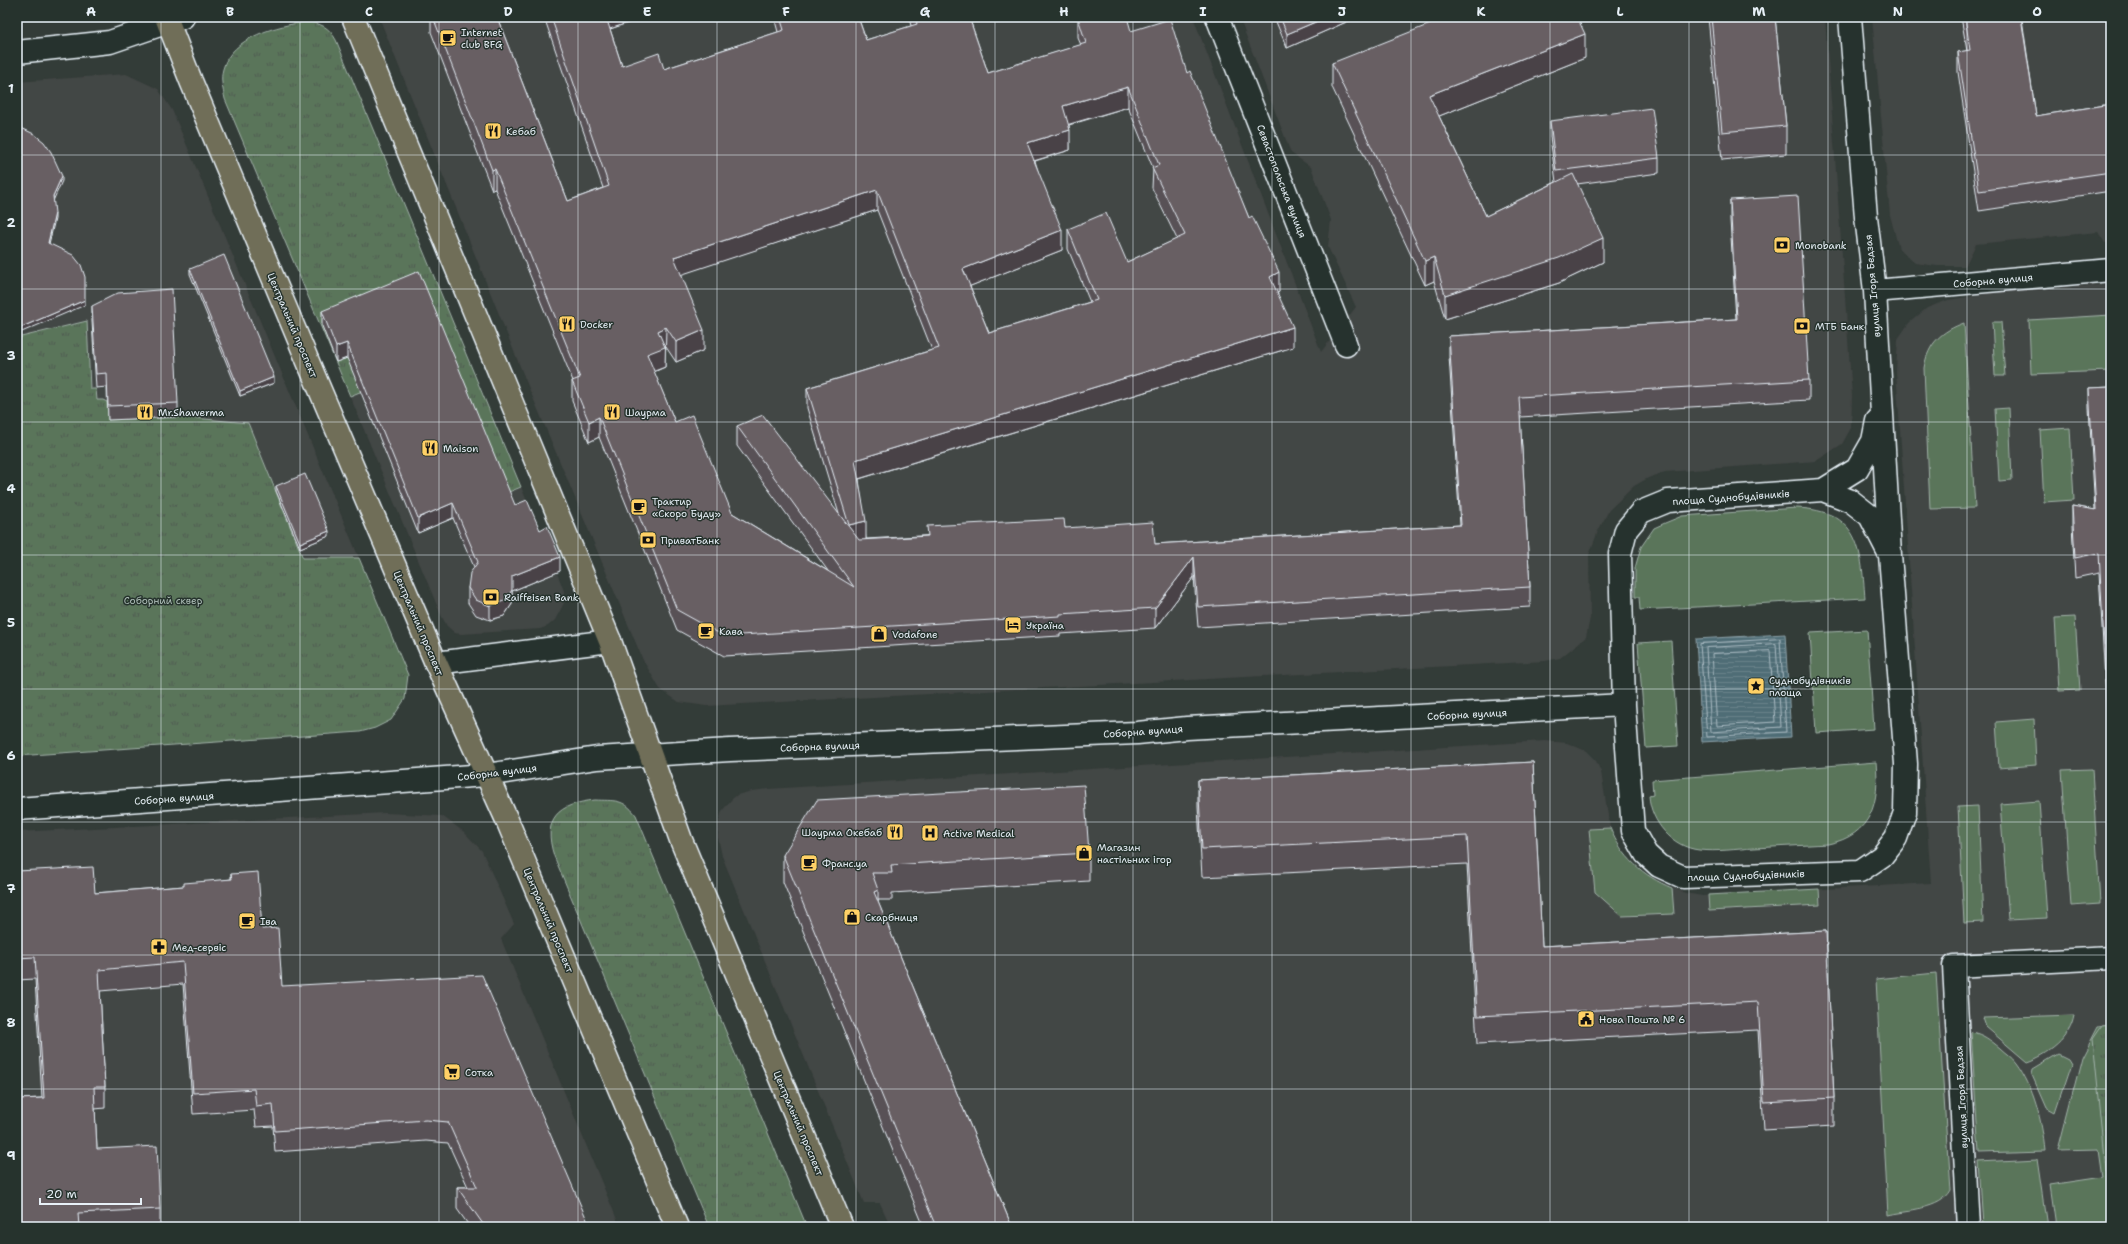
<svg xmlns="http://www.w3.org/2000/svg" width="2128" height="1244" font-family="'Shantell Sans',sans-serif">
<style>
.built{fill:#434645}
.grass{fill:#5a745a;stroke:#a1b2a9}
.park{fill:url(#park-tufts);stroke:#a1b2a9}
.water{fill:url(#water-rules);stroke:#8da2aa}
.lines{fill:none;stroke-linecap:round;stroke-linejoin:round}
.shore{stroke:#abbcc4;stroke-width:1}
.minor-casing{stroke:#e8f1f8;stroke-width:25}
.major-casing{stroke:#e8f1f8;stroke-width:25}
.minor{stroke:#26332d;stroke-width:22}
.major{stroke:#706e59;stroke-width:22}
.wall{fill:#595156;stroke:#e8f1f8;fill-rule:evenodd}
.shaded-wall{fill:#494246;stroke:#e8f1f8}
.building{fill:#685e64;stroke:#e8f1f8;fill-rule:evenodd}
.grid{fill:none;stroke:#e8f1f8;stroke-width:1;stroke-opacity:0.55}
.labels{text-anchor:middle;stroke-width:3;stroke-linejoin:round;paint-order:stroke}
.poi-label{font-size:10px;fill:#e8f1f8;stroke:#26332d;text-anchor:start}
.street-label{font-size:10px;fill:#e8f1f8;stroke:#26332d}
.park-label{font-size:10px;fill:#afbfb9;stroke:#26332d}
.neatline{fill:none;stroke:#e8f1f8;stroke-width:1.5}
.grid-label{font-size:13px;text-anchor:middle;font-weight:bold;fill:#e8f1f8}
</style>
<defs>
<pattern id="park-tufts" width="24" height="20" patternUnits="userSpaceOnUse"><rect width="24" height="20" fill="#5a745a"/><path d="M3 7l-1-3M5 7V3M7 7l1-3M15 17l-1-3M17 17v-4M19 17l1-3" fill="none" stroke="#4f5c51"/></pattern>
<pattern id="water-rules" width="6" height="5" patternUnits="userSpaceOnUse"><rect width="6" height="5" fill="#506d76"/><path d="M0 2.5h6" fill="none" stroke="#69828a"/></pattern>
</defs>
<rect width="100%" height="100%" fill="#333c38"/>
<filter id="ink" filterUnits="userSpaceOnUse"><feTurbulence type="fractalNoise" baseFrequency=".025" numOctaves="2"/><feDisplacementMap in="SourceGraphic" scale="8" xChannelSelector="R" yChannelSelector="G"/><feConvolveMatrix kernelMatrix="1 2 1 2 8 2 1 2 1" color-interpolation-filters="sRGB"/></filter>
<g filter="url(#ink)">
<path class="built" d="M 379,17 L 1193,17 L 1321,352 L 1356,307 L 1328,247 L 1331,220 L 1311,167 L 1291,153 L 1239,17 L 1825,17 L 1852,396 L 1851,428 L 1842,444 L 1816,461 L 1665,472 L 1648,478 L 1634,486 L 1609,510 L 1598,531 L 1589,555 L 1590,618 L 1586,637 L 1560,658 L 1545,661 L 706,706 L 679,702 L 660,689 L 643,660 L 526,381 Z
M 1872,17 L 2111,17 L 2111,242 L 2105,243 L 2098,232 L 1976,244 L 1965,266 L 1937,266 L 1915,263 L 1899,249 L 1890,215 Z
M 126,74 L 158,89 L 172,110 L 359,558 L 304,558 L 248,423 L 183,417 L 108,420 L 90,390 L 86,321 L 17,338 L 17,82 Z
M 2111,284 L 2111,1227 L 891,1227 L 880,1203 L 864,1203 L 722,856 L 718,837 L 719,821 L 722,811 L 732,799 L 737,795 L 752,791 L 768,789 L 1545,741 L 1567,743 L 1586,751 L 1596,761 L 1601,772 L 1610,828 L 1621,850 L 1636,867 L 1650,877 L 1685,893 L 1702,896 L 1931,883 L 1896,371 L 1898,339 L 1909,323 L 1927,308 L 1948,300 L 1999,292 Z
M 431,363 L 504,494 L 521,487 L 544,542 L 560,571 L 557,573 L 564,591 L 564,603 L 555,620 L 548,626 L 540,629 L 461,634 L 455,633 L 447,626 L 441,615 L 350,396 Z
M 386,813 L 442,816 L 464,832 L 482,851 L 514,924 L 501,939 L 620,1227 L 17,1227 L 17,832 Z"/>
<path class="grass" d="M 2111,315 L 2111,371 L 2031,374 L 2029,320 Z
M 1992,322 L 2001,322 L 2005,376 L 1995,376 Z
M 1964,323 L 1975,508 L 1930,509 L 1924,368 C 1928,343 1942,331 1964,323 Z
M 2009,408 L 2012,480 L 1999,481 L 1995,409 Z
M 2070,428 L 2074,500 L 2044,502 L 2040,430 Z
M 1797,508 C 1859,511 1861,547 1865,598 L 1640,610 L 1639,597 L 1635,597 L 1635,568 L 1641,547 L 1654,528 L 1665,523 L 1682,516 Z
M 2075,617 L 2080,690 L 2059,691 L 2055,618 Z
M 1867,630 L 1874,729 L 1816,733 L 1810,633 Z
M 1671,641 L 1678,746 L 1646,748 L 1638,643 Z
M 2034,719 L 2036,765 L 1999,768 L 1996,722 Z
M 1876,762 C 1880,802 1872,835 1828,844 C 1803,845 1779,847 1754,848 C 1737,849 1717,852 1699,850 C 1672,847 1651,822 1649,796 L 1653,795 L 1652,780 Z
M 2092,769 L 2100,904 L 2071,906 L 2062,770 Z
M 2039,801 L 2047,918 L 2009,920 L 2000,804 Z
M 1978,806 L 1983,922 L 1964,923 L 1958,807 Z
M 1610,828 C 1622,857 1643,876 1672,888 L 1674,914 L 1622,916 L 1595,892 L 1589,829 Z
M 1819,889 L 1820,905 L 1709,911 L 1708,895 Z
M 1936,973 L 1950,1191 C 1941,1209 1907,1210 1888,1214 L 1876,979 Z
M 2074,1015 C 2071,1038 2048,1055 2027,1062 L 1986,1027 L 1983,1018 Z
M 2111,1024 L 2111,1227 L 2055,1227 L 2049,1185 L 2102,1177 L 2098,1149 L 2058,1150 L 2082,1057 L 2098,1026 Z
M 1971,1032 C 1983,1034 1990,1040 2000,1048 C 2005,1053 2012,1057 2016,1063 C 2034,1087 2042,1121 2045,1151 L 1979,1153 Z
M 2058,1054 L 2068,1059 L 2071,1064 L 2055,1112 L 2046,1107 L 2032,1075 L 2033,1069 Z
M 2037,1159 L 2047,1227 L 1983,1227 L 1979,1162 Z"/>
<path class="park" d="M 306,22 C 321,23 329,27 336,40 L 521,487 L 504,494 L 431,363 L 350,396 L 225,99 C 223,89 220,79 223,69 C 231,37 279,25 306,22 Z
M 87,321 L 90,389 L 96,389 L 97,400 L 103,400 L 107,402 L 108,420 L 183,417 L 248,423 L 303,558 L 359,558 L 408,675 L 405,699 L 391,720 L 375,728 L 360,732 L 17,756 L 17,338 Z
M 595,800 C 614,801 623,798 636,815 L 807,1227 L 709,1227 L 554,856 C 542,818 558,804 595,800 Z
M 2111,1024 L 2111,1218 L 2093,1038 L 2102,1025 Z"/>
<path class="water" d="M 1785,634 L 1791,737 L 1702,742 L 1696,639 Z"/>
<g class="lines">
<path class="shore" d="M 1780,639 L 1786,732 L 1707,737 L 1700,644 Z
M 1776,644 L 1781,727 L 1711,732 L 1706,648 Z
M 1770,651 L 1775,722 L 1717,726 L 1712,654 Z"/>
<g class="minor-casing">
<path id="minor" d="M 1217,17 L 1346,345
M 1850,17 L 1866,217 L 1875,291 L 1890,555 L 1906,764 L 1905,812 L 1896,838 L 1882,856 L 1860,871 L 1683,877 L 1659,866 L 1646,854 L 1633,831 L 1624,705 L 1620,554 L 1626,530 L 1641,512 L 1668,501 L 1823,490 L 1851,501 L 1870,516 L 1890,555
M 17,52 L 110,42 L 183,17
M 1875,291 L 2111,270
M 1823,490 L 1857,469 L 1873,441 L 1877,421
M 436,663 L 610,641
M 17,809 L 486,775 L 597,758 L 730,750 L 1137,733 L 1187,728 L 1624,705
M 1968,1227 L 1954,966 L 2111,958"/>
</g>
<g class="major-casing">
<path id="major" d="M 166,17 L 191,81 L 309,364 L 436,663 L 507,820 L 677,1227
M 353,17 L 610,641 L 681,840 L 842,1227"/>
</g>
<use href="#minor" class="minor"/>
<use href="#major" class="major"/>
</g>
<path class="wall" d="M 431,17 L 497,17 L 568,201 L 603,188 L 544,17 L 645,17 L 610,29 L 622,66 L 664,69 L 778,32 L 774,17 L 858,17 L 866,40 L 911,26 L 909,17 L 969,17 L 988,73 L 1081,45 L 1078,38 L 1078,18 L 1131,31 L 1187,73 L 1249,218 L 1279,292 L 1277,293 L 1293,347 L 859,479 L 866,539 L 1065,528 L 1155,544 L 1460,525 L 1449,356 L 1449,336 L 1736,319 L 1730,220 L 1730,200 L 1809,380 L 1809,400 L 1520,417 L 1530,587 L 1530,607 L 1198,627 L 1194,577 L 1155,628 L 1060,634 L 1060,636 L 724,656 L 677,630 L 599,437 L 589,442 L 572,401 L 572,381 L 573,381 L 495,189 L 492,190 L 431,32 ZM 1128,107 L 1153,168 L 1152,188 L 1177,239 L 1127,262 L 1068,229 L 1068,249 L 1090,302 L 989,333 L 970,286 L 1062,250 L 1035,161 L 1070,150 L 1069,125 ZM 877,210 L 932,350 L 807,388 L 807,408 L 839,514 L 737,426 L 737,446 L 828,571 L 732,513 L 675,422 L 654,372 L 665,367 L 665,347 L 666,347 L 676,362 L 704,350 L 681,274 Z
M 1274,17 L 1353,17 L 1353,19 L 1287,48 Z
M 1708,17 L 1775,17 L 1786,126 L 1786,154 L 1722,160 Z
M 1961,17 L 2035,17 L 2022,19 L 2036,116 L 2111,104 L 2111,191 L 1979,211 L 1958,72 L 1958,52 L 1967,51 Z
M 1585,58 L 1439,116 L 1486,216 L 1556,182 L 1550,137 L 1550,121 L 1659,158 L 1659,173 L 1577,184 L 1603,262 L 1559,283 L 1445,319 L 1434,281 L 1425,285 L 1332,87 L 1332,63 Z
M 190,269 L 274,383 L 240,396 L 190,274 Z
M 92,306 L 178,403 L 178,417 L 108,420 L 107,387 L 96,388 L 92,321 Z
M 322,311 L 540,530 L 560,571 L 512,591 L 512,604 L 504,616 L 490,620 L 476,615 L 468,603 L 468,588 L 474,567 L 453,518 L 418,533 L 347,358 L 336,362 L 322,326 Z
M 2111,387 L 2111,789 L 2099,573 L 2075,578 L 2072,526 L 2072,506 L 2095,510 L 2089,408 L 2089,388 Z
M 276,486 L 329,536 L 300,548 L 276,491 Z
M 1533,762 L 1542,946 L 1826,931 L 1834,1098 L 1834,1126 L 1764,1130 L 1758,1030 L 1477,1044 L 1467,864 L 1202,877 L 1198,807 L 1198,780 Z
M 1089,853 L 1089,881 L 892,893 L 892,900 L 878,900 L 878,902 L 1012,1227 L 924,1227 L 783,882 L 783,855 Z
M 17,871 L 95,893 L 184,886 L 231,879 L 231,874 L 262,929 L 282,986 L 590,1227 L 470,1227 L 457,1209 L 457,1187 L 468,1187 L 448,1143 L 426,1141 L 275,1152 L 273,1126 L 256,1127 L 254,1110 L 193,1114 L 183,984 L 100,991 L 105,1087 L 105,1108 L 95,1109 L 97,1149 L 160,1209 L 160,1227 L 17,1227 L 19,1140 L 18,1121 L 18,1099 L 42,1098 L 35,979 L 17,980 Z"/>
<path class="shaded-wall" d="M 604,17 L 645,17 L 604,31 Z
M 1327,17 L 1353,17 L 1353,19 L 1287,48 L 1287,34 Z
M 1585,34 L 1585,58 L 1429,120 L 1429,95 Z
M 1128,87 L 1128,107 L 1063,126 L 1063,106 Z
M 1070,130 L 1070,150 L 1027,163 L 1027,143 Z
M 495,169 L 495,189 L 492,190 L 492,170 Z
M 62,176 L 62,181 L 53,201 L 53,196 Z
M 877,190 L 877,210 L 674,277 L 674,257 Z
M 55,213 L 55,219 L 48,248 L 48,243 Z
M 1062,230 L 1062,250 L 963,289 L 963,269 Z
M 1603,238 L 1603,262 L 1559,283 L 1445,319 L 1445,295 Z
M 1434,257 L 1434,281 L 1425,285 L 1425,261 Z
M 1279,272 L 1279,292 L 1270,297 L 1270,277 Z
M 85,300 L 85,305 L 17,334 L 17,329 Z
M 666,327 L 665,367 L 647,374 L 647,354 L 658,331 Z
M 1293,327 L 1293,347 L 855,480 L 855,460 Z
M 704,330 L 704,350 L 676,362 L 676,342 Z
M 347,343 L 347,358 L 336,362 L 336,347 Z
M 274,377 L 274,383 L 240,396 L 240,391 Z
M 599,417 L 599,437 L 589,442 L 589,422 Z
M 453,503 L 453,518 L 418,533 L 418,518 Z
M 866,521 L 866,541 L 849,545 L 849,525 Z
M 329,531 L 329,536 L 300,548 L 300,543 Z
M 560,557 L 560,571 L 512,591 L 512,604 L 504,616 L 490,620 L 490,606 L 512,576 Z
M 1194,557 L 1194,577 L 1155,628 L 1155,608 Z
M 878,890 L 878,918 L 874,892 Z"/>
<path class="building" d="M 433,17 L 497,17 L 568,201 L 609,186 L 551,17 L 606,17 L 622,66 L 659,53 L 664,69 L 784,30 L 780,17 L 858,17 L 866,40 L 917,24 L 915,17 L 969,17 L 988,73 L 1086,43 L 1078,18 L 1081,17 L 1127,17 L 1131,31 L 1170,19 L 1187,73 L 1190,71 L 1249,218 L 1252,216 L 1279,272 L 1270,277 L 1293,327 L 855,460 L 866,521 L 849,525 L 807,388 L 939,348 L 877,190 L 674,257 L 704,330 L 676,342 L 666,327 L 658,331 L 665,347 L 647,354 L 675,422 L 692,415 L 732,513 L 854,587 L 737,426 L 763,415 L 859,540 L 928,536 L 927,526 L 1064,519 L 1065,528 L 1153,522 L 1155,544 L 1461,525 L 1449,336 L 1737,319 L 1730,200 L 1798,196 L 1809,380 L 1519,397 L 1530,587 L 1198,607 L 1194,557 L 1155,608 L 1060,614 L 1060,616 L 724,636 L 677,610 L 599,417 L 589,422 L 572,381 L 580,378 L 495,169 L 492,170 ZM 1128,87 L 1159,165 L 1152,168 L 1185,235 L 1127,262 L 1106,213 L 1068,229 L 1097,300 L 989,333 L 963,269 L 1062,230 L 1027,143 L 1070,130 L 1063,106 Z
M 1280,17 L 1327,17 L 1287,34 Z
M 1448,17 L 1577,17 L 1585,34 L 1429,95 L 1486,216 L 1573,174 L 1603,238 L 1559,258 L 1445,295 L 1434,257 L 1425,261 L 1332,63 Z
M 1711,17 L 1775,17 L 1786,126 L 1722,132 Z
M 1965,17 L 2021,17 L 2036,116 L 2111,104 L 2111,172 L 1979,191 L 1958,52 L 1970,50 Z
M 1652,108 L 1659,158 L 1556,171 L 1550,121 Z
M 17,126 L 34,134 L 44,142 L 51,152 L 62,176 L 53,196 L 55,213 L 48,243 L 73,255 L 81,265 L 85,277 L 85,300 L 17,329 Z
M 224,255 L 274,377 L 240,391 L 190,269 Z
M 419,271 L 515,505 L 527,500 L 540,530 L 547,526 L 560,557 L 512,576 L 512,590 L 504,601 L 490,606 L 476,600 L 468,588 L 470,573 L 478,562 L 453,503 L 418,518 L 347,343 L 336,347 L 322,311 Z
M 172,289 L 178,403 L 108,406 L 107,373 L 96,374 L 92,306 L 118,293 Z
M 2111,387 L 2111,769 L 2099,553 L 2075,558 L 2072,506 L 2096,510 L 2089,388 Z
M 305,474 L 329,531 L 300,543 L 276,486 Z
M 1533,762 L 1542,946 L 1826,931 L 1834,1098 L 1764,1102 L 1758,1002 L 1477,1016 L 1467,836 L 1202,849 L 1198,780 Z
M 1084,785 L 1089,853 L 891,865 L 892,873 L 872,873 L 878,890 L 874,892 L 1012,1227 L 936,1227 L 783,855 L 817,800 Z
M 93,867 L 95,893 L 184,886 L 184,883 L 232,879 L 231,874 L 258,872 L 262,929 L 278,928 L 282,986 L 482,975 L 590,1227 L 517,1227 L 517,1226 L 495,1226 L 483,1224 L 457,1187 L 477,1187 L 448,1122 L 426,1120 L 275,1131 L 273,1104 L 256,1106 L 254,1089 L 193,1093 L 183,962 L 99,970 L 105,1087 L 94,1087 L 97,1149 L 157,1146 L 160,1209 L 78,1213 L 79,1227 L 17,1227 L 17,1140 L 20,1140 L 18,1099 L 44,1098 L 35,957 L 17,958 L 17,871 Z"/>
</g>
<path class="grid" d="M 161,17 L 161,1227M 300,17 L 300,1227M 439,17 L 439,1227M 578,17 L 578,1227M 717,17 L 717,1227M 856,17 L 856,1227M 995,17 L 995,1227M 1133,17 L 1133,1227M 1272,17 L 1272,1227M 1411,17 L 1411,1227M 1550,17 L 1550,1227M 1689,17 L 1689,1227M 1828,17 L 1828,1227M 1967,17 L 1967,1227M 17,155 L 2111,155M 17,289 L 2111,289M 17,422 L 2111,422M 17,555 L 2111,555M 17,689 L 2111,689M 17,822 L 2111,822M 17,955 L 2111,955M 17,1089 L 2111,1089"/>
<defs>
<g id="cafe-square" transform="scale(0.9)"><rect x="-9" y="-9" width="18" height="18" rx="4" fill="#ffd166" stroke="#26332d"/><path d="M-5.5-4.5H6V0H3Q3 3.5 0 3.5H-2.5Q-5.5 3.5-5.5 0ZM3-3.2v2h1.7v-2ZM-6 4.5H4V6H-6Z" fill="#111"/></g>
<g id="restaurant-square" transform="scale(0.9)"><rect x="-9" y="-9" width="18" height="18" rx="4" fill="#ffd166" stroke="#26332d"/><path d="M-5-6h1v4h1v-4h1v4h1v-4h1v5L-1.5 .5V6h-2V.5L-5-1ZM5-6V6H3V1.5H1.5Q1.5-4 5-6Z" fill="#111"/></g>
<g id="bank-square" transform="scale(0.9)"><rect x="-9" y="-9" width="18" height="18" rx="4" fill="#ffd166" stroke="#26332d"/><path d="M-6-4H6V4H-6ZM0-2.3a2.3 2.3 0 1 0 0 4.6a2.3 2.3 0 1 0 0-4.6Z" fill="#111"/></g>
<g id="hotel-square" transform="scale(0.9)"><rect x="-9" y="-9" width="18" height="18" rx="4" fill="#ffd166" stroke="#26332d"/><path d="M-6-4.5h1.5V1H6V5H4.5V3h-9V5H-6ZM-4 0a1.8 1.8 0 1 1 3.6 0ZM.5 0V-2.5h3Q6-2.5 6 0Z" fill="#111"/></g>
<g id="shop-square" transform="scale(0.9)"><rect x="-9" y="-9" width="18" height="18" rx="4" fill="#ffd166" stroke="#26332d"/><path d="M-5-2.5h2.3a2.7 3.5 0 0 1 5.4 0H5L5.5 6h-11ZM-1.5-2.5h3a1.5 2.3 0 0 0-3 0Z" fill="#111"/></g>
<g id="sight-square" transform="scale(0.9)"><rect x="-9" y="-9" width="18" height="18" rx="4" fill="#ffd166" stroke="#26332d"/><path d="M0-6L1.8-2.2L6-1.7L2.9 1.2L3.7 5.4L0 3.3L-3.7 5.4L-2.9 1.2L-6-1.7L-1.8-2.2Z" fill="#111"/></g>
<g id="hospital-square" transform="scale(0.9)"><rect x="-9" y="-9" width="18" height="18" rx="4" fill="#ffd166" stroke="#26332d"/><path d="M-5-5h3v3.5h4V-5h3V5h-3V1.5h-4V5h-3Z" fill="#111"/></g>
<g id="pharmacy-square" transform="scale(0.9)"><rect x="-9" y="-9" width="18" height="18" rx="4" fill="#ffd166" stroke="#26332d"/><path d="M-2-6h4v4h4v4h-4v4h-4v-4h-4v-4h4Z" fill="#111"/></g>
<g id="civic-square" transform="scale(0.9)"><rect x="-9" y="-9" width="18" height="18" rx="4" fill="#ffd166" stroke="#26332d"/><path d="M-.6-6.5H3V-4.5H.6V-3L4-1V1h2V6H-6V1h2V-1L-.6-3ZM-1.2 2.5V6h2.4V2.5Z" fill="#111"/></g>
<g id="supermarket-square" transform="scale(0.9)"><rect x="-9" y="-9" width="18" height="18" rx="4" fill="#ffd166" stroke="#26332d"/><path d="M-6-5.5h2.5l.6 2H6L4.5 2H-2.5L-4.4-4H-6ZM-1.5 3.2a1.3 1.3 0 1 0 .1 0ZM3 3.2a1.3 1.3 0 1 0 .1 0Z" fill="#111"/></g>
</defs>
<g fill-rule="evenodd">
<use href="#cafe-square" x="448" y="38"/>
<use href="#restaurant-square" x="493" y="131"/>
<use href="#bank-square" x="1782" y="245"/>
<use href="#restaurant-square" x="567" y="324"/>
<use href="#bank-square" x="1802" y="326"/>
<use href="#restaurant-square" x="145" y="412"/>
<use href="#restaurant-square" x="612" y="412"/>
<use href="#restaurant-square" x="430" y="448"/>
<use href="#cafe-square" x="639" y="507"/>
<use href="#bank-square" x="648" y="540"/>
<use href="#bank-square" x="491" y="597"/>
<use href="#hotel-square" x="1013" y="625"/>
<use href="#cafe-square" x="706" y="631"/>
<use href="#shop-square" x="879" y="634"/>
<use href="#sight-square" x="1756" y="686"/>
<use href="#restaurant-square" x="895" y="832"/>
<use href="#hospital-square" x="930" y="833"/>
<use href="#shop-square" x="1084" y="853"/>
<use href="#cafe-square" x="809" y="863"/>
<use href="#shop-square" x="852" y="917"/>
<use href="#cafe-square" x="247" y="921"/>
<use href="#pharmacy-square" x="159" y="947"/>
<use href="#civic-square" x="1586" y="1019"/>
<use href="#supermarket-square" x="452" y="1072"/>
</g>
<g class="labels">
<g class="poi-label">
<text x="461" y="36">Internet<tspan x="461" dy="12">club BFG</tspan></text>
<text x="506" y="135">Кебаб</text>
<text x="1795" y="249">Monobank</text>
<text x="580" y="328">Docker</text>
<text x="1815" y="330">МТБ Банк</text>
<text x="158" y="416">Mr.Shawerma</text>
<text x="625" y="416">Шаурма</text>
<text x="443" y="452">Maison</text>
<text x="652" y="505">Трактир<tspan x="652" dy="12">«Скоро Буду»</tspan></text>
<text x="661" y="544">ПриватБанк</text>
<text x="504" y="601">Raiffeisen Bank</text>
<text x="1026" y="629">Україна</text>
<text x="719" y="635">Кава</text>
<text x="892" y="638">Vodafone</text>
<text x="1769" y="684">Суднобудівників<tspan x="1769" dy="12">площа</tspan></text>
<text x="882" y="836" text-anchor="end">Шаурма Окебаб</text>
<text x="943" y="837">Active Medical</text>
<text x="1097" y="851">Магазин<tspan x="1097" dy="12">настільних ігор</tspan></text>
<text x="822" y="867">Франс.уа</text>
<text x="865" y="921">Скарбниця</text>
<text x="260" y="925">Іва</text>
<text x="172" y="951">Мед-сервіс</text>
<text x="1599" y="1023">Нова Пошта № 6</text>
<text x="465" y="1076">Сотка</text>
</g>
<g class="street-label">
<text transform="translate(1282 181) rotate(69)" y="4">Севастопольська вулиця</text>
<text transform="translate(1993 280) rotate(-5)" y="4">Соборна вулиця</text>
<text transform="translate(1872 286) rotate(-95)" y="4">вулиця Ігоря Бедзая</text>
<text transform="translate(293 325) rotate(67)" y="4">Центральний проспект</text>
<text transform="translate(1731 497) rotate(-4)" y="4">площа Суднобудівників</text>
<text transform="translate(419 623) rotate(67)" y="4">Центральний проспект</text>
<text transform="translate(1467 714) rotate(-3)" y="4">Соборна вулиця</text>
<text transform="translate(1143 731) rotate(-4)" y="4">Соборна вулиця</text>
<text transform="translate(820 746) rotate(-2)" y="4">Соборна вулиця</text>
<text transform="translate(497 772) rotate(-7)" y="4">Соборна вулиця</text>
<text transform="translate(174 798) rotate(-4)" y="4">Соборна вулиця</text>
<text transform="translate(1746 875) rotate(-2)" y="4">площа Суднобудівників</text>
<text transform="translate(549 920) rotate(67)" y="4">Центральний проспект</text>
<text transform="translate(1961 1097) rotate(-93)" y="4">вулиця Ігоря Бедзая</text>
<text transform="translate(799 1123) rotate(67)" y="4">Центральний проспект</text>
</g>
<g class="park-label">
<text x="163" y="604">Соборний сквер</text>
</g>
</g>
<rect width="2128" height="1244" fill="none" stroke="#26332d" stroke-width="44"/>
<path d="M40 1198v6h101v-6" fill="none" stroke="#e8f1f8" stroke-width="2"/>
<text x="46" y="1198" font-size="12" fill="#e8f1f8" stroke="#26332d" stroke-width="3" paint-order="stroke">20 m</text>
<rect x="22" y="22" width="2084" height="1200" class="neatline"/>
<g class="grid-label">
<text x="91" y="16">A</text>
<text x="230" y="16">B</text>
<text x="369" y="16">C</text>
<text x="508" y="16">D</text>
<text x="647" y="16">E</text>
<text x="786" y="16">F</text>
<text x="925" y="16">G</text>
<text x="1064" y="16">H</text>
<text x="1203" y="16">I</text>
<text x="1342" y="16">J</text>
<text x="1481" y="16">K</text>
<text x="1620" y="16">L</text>
<text x="1759" y="16">M</text>
<text x="1898" y="16">N</text>
<text x="2037" y="16">O</text>
<text x="11" y="93">1</text>
<text x="11" y="227">2</text>
<text x="11" y="360">3</text>
<text x="11" y="493">4</text>
<text x="11" y="627">5</text>
<text x="11" y="760">6</text>
<text x="11" y="893">7</text>
<text x="11" y="1027">8</text>
<text x="11" y="1160">9</text>
</g>
</svg>
